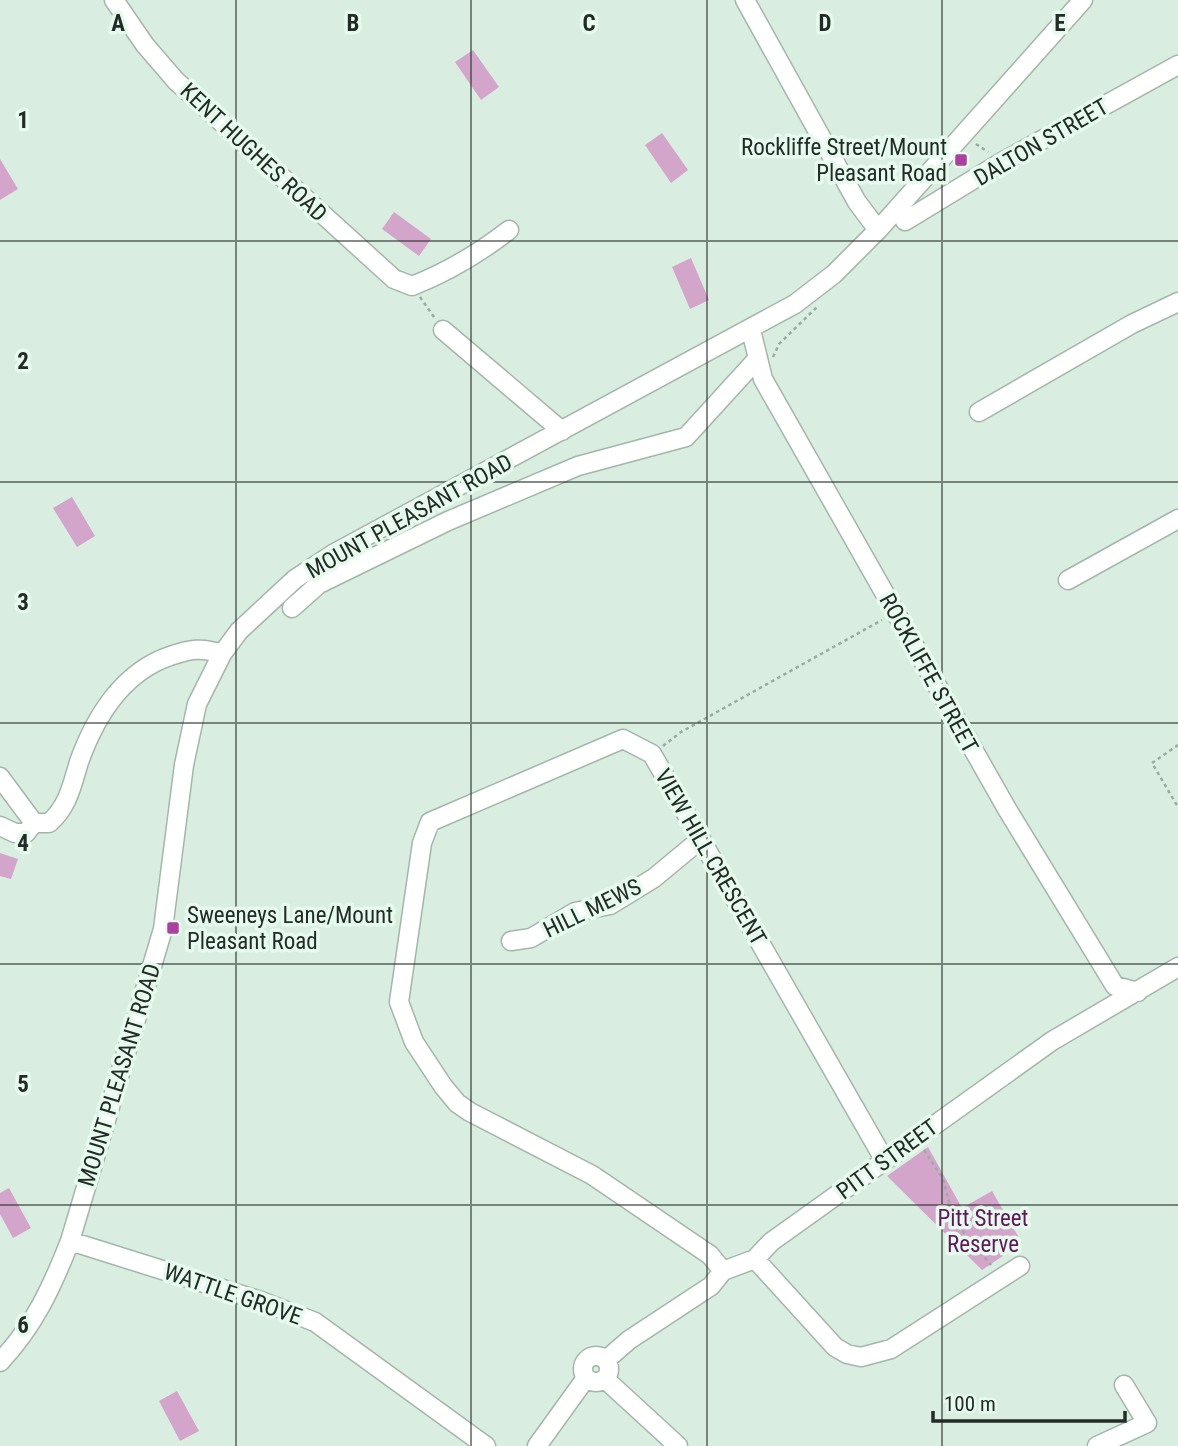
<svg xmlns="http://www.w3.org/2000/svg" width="1178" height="1446" font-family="'Roboto Condensed',sans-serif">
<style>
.green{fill:#d4a5cb}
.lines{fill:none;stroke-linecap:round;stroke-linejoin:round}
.minor-casing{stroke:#a3b6aa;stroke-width:21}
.path{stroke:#9baba1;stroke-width:2.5;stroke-dasharray:3.5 3.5;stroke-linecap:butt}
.minor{stroke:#fff;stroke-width:18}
.grid{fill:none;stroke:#232b26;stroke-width:2;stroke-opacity:0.55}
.poi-dot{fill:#ac409f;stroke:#e6faee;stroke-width:2.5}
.labels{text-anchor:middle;stroke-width:7;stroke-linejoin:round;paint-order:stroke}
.street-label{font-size:23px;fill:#232b26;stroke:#e6faee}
.poi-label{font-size:23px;fill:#232b26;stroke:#e6faee;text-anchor:end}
.park-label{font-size:23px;fill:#62175a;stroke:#e6faee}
.grid-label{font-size:23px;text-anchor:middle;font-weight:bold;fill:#232b26;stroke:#e6faee;stroke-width:7;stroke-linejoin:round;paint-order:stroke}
</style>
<rect width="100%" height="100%" fill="#d9ede0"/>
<path class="green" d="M 473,50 L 499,87 L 481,100 L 455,62 Z
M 662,133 L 688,170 L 671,183 L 645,145 Z
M 0,159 L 18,189 L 0,200 Z
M 394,212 L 431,239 L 419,256 L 382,229 Z
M 691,258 L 709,300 L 690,309 L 672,267 Z
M 72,497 L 95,536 L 77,547 L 53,508 Z
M 0,853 L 18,859 L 11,879 L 0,876 Z
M 928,1147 L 962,1208 L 992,1191 L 1022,1243 L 982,1270 L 887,1176 Z
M 9,1188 L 31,1228 L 13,1238 L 0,1214 L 0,1193 Z
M 177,1391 L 199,1431 L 180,1441 L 159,1401 Z"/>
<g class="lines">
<g class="minor-casing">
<path id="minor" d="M 114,0 L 145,45 L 176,81 L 394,279 L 412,286 C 448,272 478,254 509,230
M 745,0 L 857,202 L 878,230
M 905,221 L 1002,162 L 1178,65
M 443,330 L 562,431
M 751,330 L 763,379 L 1007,809 L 1115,986 L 1138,992
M 979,412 L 1132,324 L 1178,302
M 1068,580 L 1178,519
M 292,608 L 319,584 L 448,521 L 578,466 L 686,437 L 758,358
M 0,777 L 34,823 L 49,823 C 68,807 72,785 79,762 C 95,717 123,672 170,656 C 190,649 202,647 222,654
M 0,826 L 15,833 L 26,833 L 34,823
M 511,941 L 531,938 L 575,912 L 610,905 L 654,878 L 701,839
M 70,1241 L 261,1301 L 315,1322 L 486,1446
M 755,1259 L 835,1347 L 847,1354 L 861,1357 L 891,1349 L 1020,1266
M 723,1271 L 710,1255 L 592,1175 L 470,1112 L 457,1103 L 443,1086 L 414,1042 L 399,1002 L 422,843 L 430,822 L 623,739 L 652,754 L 885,1161
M583 1369a13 13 0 1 1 26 0a13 13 0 1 1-26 0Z
M 606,1360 L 629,1340 L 711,1286 L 723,1271 L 755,1259 L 771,1242 L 1052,1041 L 1178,967
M 0,1362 C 34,1326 52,1287 70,1241 L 163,929 L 184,765 L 197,704 L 222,654 L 239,631 L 295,579 L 333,554 L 795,304 L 834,274 L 878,230 L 1083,0
M 605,1379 L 678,1446
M 537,1446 L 586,1378
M 1097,1446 L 1147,1423 L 1124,1385"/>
</g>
<path class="path" d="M 976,144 L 988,152
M 420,297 L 434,317
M 773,357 L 779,344 L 817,307
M 1178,745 L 1152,763 L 1178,807
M 663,746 L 681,732 L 882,620
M 924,1150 L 943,1179 L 954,1221 L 991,1265"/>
<use href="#minor" class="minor"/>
</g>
<path class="grid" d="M 236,0 L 236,1446M 471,0 L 471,1446M 707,0 L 707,1446M 942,0 L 942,1446M 0,241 L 1178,241M 0,482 L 1178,482M 0,723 L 1178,723M 0,964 L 1178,964M 0,1205 L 1178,1205"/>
<g class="poi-dot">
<rect x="954" y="153" width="14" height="14" rx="3.5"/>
<rect x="166" y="921" width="14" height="14" rx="3.5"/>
</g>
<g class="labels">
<g class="street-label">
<text transform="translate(1041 142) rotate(-30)" y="8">DALTON STREET</text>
<text transform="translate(254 152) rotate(43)" y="8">KENT HUGHES ROAD</text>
<text transform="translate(409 516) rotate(-29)" y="8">MOUNT PLEASANT ROAD</text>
<text transform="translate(929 673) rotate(61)" y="8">ROCKLIFFE STREET</text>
<text transform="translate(711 857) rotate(60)" y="8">VIEW HILL CRESCENT</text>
<text transform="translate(592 908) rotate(-26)" y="8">HILL MEWS</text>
<text transform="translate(119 1075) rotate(-73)" y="8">MOUNT PLEASANT ROAD</text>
<text transform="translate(887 1159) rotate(-36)" y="8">PITT STREET</text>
<text transform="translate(233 1294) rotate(19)" y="8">WATTLE GROVE</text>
</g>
<g class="poi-label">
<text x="947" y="155">Rockliffe Street/Mount<tspan x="947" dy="26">Pleasant Road</tspan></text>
<text x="187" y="923" text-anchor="start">Sweeneys Lane/Mount<tspan x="187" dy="26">Pleasant Road</tspan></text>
</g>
<g class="park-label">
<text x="983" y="1226">Pitt Street<tspan x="983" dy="26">Reserve</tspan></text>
</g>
</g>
<g class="grid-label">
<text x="118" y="31">A</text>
<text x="353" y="31">B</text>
<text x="589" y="31">C</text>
<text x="825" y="31">D</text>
<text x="1060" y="31">E</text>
<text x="23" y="128">1</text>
<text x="23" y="369">2</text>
<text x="23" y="610">3</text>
<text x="23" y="851">4</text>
<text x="23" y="1092">5</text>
<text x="23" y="1333">6</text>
</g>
<path d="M933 1411v10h192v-10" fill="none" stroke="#232b26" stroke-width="3.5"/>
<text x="944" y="1411" font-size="21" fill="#232b26" stroke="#e6faee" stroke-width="5" paint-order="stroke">100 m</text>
</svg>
